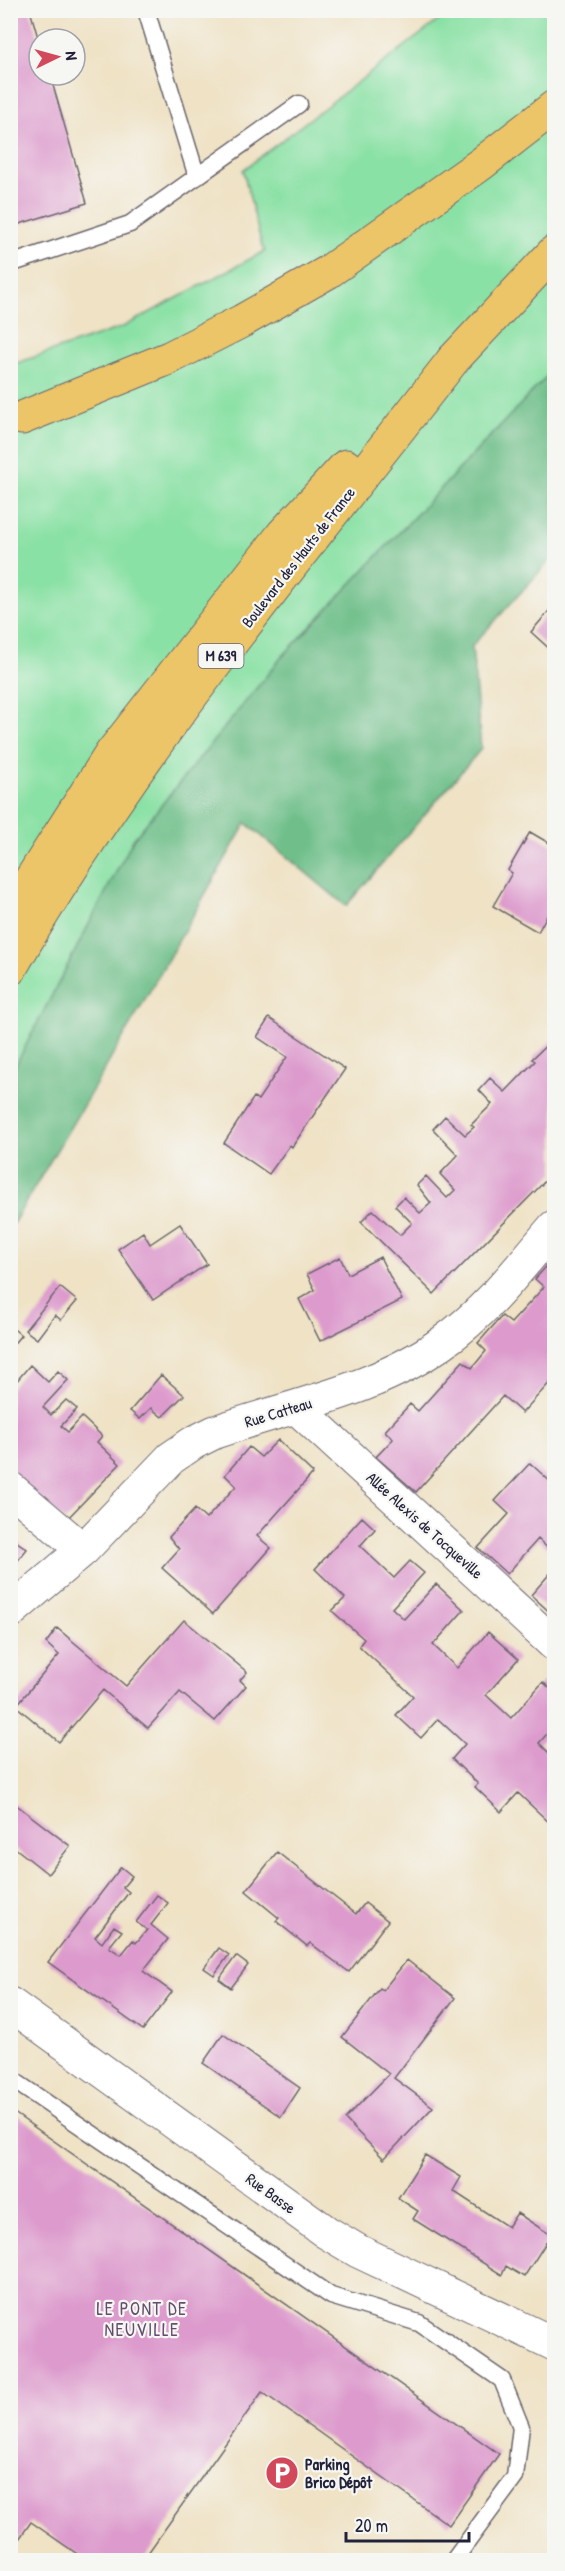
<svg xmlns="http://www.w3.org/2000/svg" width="565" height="2571" font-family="'Patrick Hand',sans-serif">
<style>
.green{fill:#8ae1a5;stroke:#568270;stroke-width:1.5}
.forest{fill:#6fbf8a;stroke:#487062;stroke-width:1.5}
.building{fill:#dd9bcd}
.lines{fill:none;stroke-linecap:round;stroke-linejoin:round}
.lane-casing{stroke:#6a656b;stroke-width:19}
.street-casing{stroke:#6a656b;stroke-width:35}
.primary-casing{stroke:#6a656b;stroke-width:35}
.highway-casing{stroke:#6a656b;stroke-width:35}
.lane{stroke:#fff;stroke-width:16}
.street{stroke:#fff;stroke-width:33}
.primary{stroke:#ecc569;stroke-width:33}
.highway{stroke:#ecc569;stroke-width:33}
.labels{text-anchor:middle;stroke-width:4.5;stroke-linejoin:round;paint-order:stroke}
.shield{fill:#f6f6f2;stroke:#626272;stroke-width:1.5}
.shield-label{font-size:15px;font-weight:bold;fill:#22223b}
.street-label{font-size:16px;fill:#22223b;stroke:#f6f6f2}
.poi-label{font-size:16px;font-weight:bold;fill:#22223b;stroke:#f6f6f2;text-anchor:start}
.neighbourhood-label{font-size:18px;letter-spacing:1.5px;fill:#634c6e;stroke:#f6f6f2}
</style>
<rect width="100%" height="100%" fill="#f6f6f2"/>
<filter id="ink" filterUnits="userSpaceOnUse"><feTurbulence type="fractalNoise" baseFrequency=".0167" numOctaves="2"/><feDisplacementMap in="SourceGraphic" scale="12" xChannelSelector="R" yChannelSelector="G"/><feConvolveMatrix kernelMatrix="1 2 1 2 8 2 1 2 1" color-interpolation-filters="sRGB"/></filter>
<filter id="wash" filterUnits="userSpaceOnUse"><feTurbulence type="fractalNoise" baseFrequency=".008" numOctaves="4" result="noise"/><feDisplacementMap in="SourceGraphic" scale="24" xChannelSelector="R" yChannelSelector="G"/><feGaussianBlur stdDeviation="1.35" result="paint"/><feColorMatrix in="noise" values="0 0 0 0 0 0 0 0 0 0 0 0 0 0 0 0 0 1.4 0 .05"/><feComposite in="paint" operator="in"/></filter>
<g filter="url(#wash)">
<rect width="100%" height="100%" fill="#efe2c5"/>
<path class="green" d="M 451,11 L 554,11 L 554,372 L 550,373 L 281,658 L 133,840 L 11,1074 L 11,365 L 123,327 L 265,251 L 262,246 L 243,170 Z"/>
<path class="forest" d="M 554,372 L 554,556 L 472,646 L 481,749 L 346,906 L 246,823 L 105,1069 L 11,1227 L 11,1074 L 133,840 L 281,658 L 550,373 Z"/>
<g id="blocks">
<path class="building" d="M 10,10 L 30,10 L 39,41 L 39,75 L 50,75 L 87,203 L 10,227 Z
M 554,605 L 554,653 L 531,632 Z
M 530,832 L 554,846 L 554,910 L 551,908 L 538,932 L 493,906 L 512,873 L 508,870 Z
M 269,1018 L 345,1069 L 292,1147 L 290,1145 L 269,1174 L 224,1143 L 254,1097 L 258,1100 L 287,1057 L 257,1037 Z
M 554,1038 L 554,1172 L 434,1294 L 361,1222 L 373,1210 L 400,1235 L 412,1223 L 395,1206 L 404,1197 L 420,1213 L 431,1203 L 417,1185 L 426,1176 L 447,1198 L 455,1190 L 440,1174 L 458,1155 L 433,1129 L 445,1116 L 465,1135 L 474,1127 L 471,1125 L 492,1104 L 479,1090 L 490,1078 L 505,1092 L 535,1061 L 532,1059 Z
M 180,1224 L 207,1264 L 153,1300 L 118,1249 L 143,1232 L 150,1244 Z
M 340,1257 L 348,1274 L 380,1257 L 402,1300 L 320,1341 L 299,1299 L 315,1290 L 307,1274 Z
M 554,1258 L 554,1378 L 522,1413 L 503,1396 L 416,1492 L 376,1457 L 393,1439 L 385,1431 L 410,1404 L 418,1411 L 463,1361 L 472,1368 L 486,1351 L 478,1343 L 502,1316 L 511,1323 L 544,1287 L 535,1279 Z
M 60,1287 L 77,1301 L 61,1320 L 55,1315 L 37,1339 L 25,1330 Z
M 10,1326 L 21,1335 L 10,1348 Z
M 30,1365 L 48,1382 L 58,1371 L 68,1380 L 43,1407 L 51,1415 L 66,1400 L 77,1409 L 61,1426 L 68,1432 L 82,1417 L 102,1436 L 97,1442 L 120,1464 L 65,1521 L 10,1473 L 10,1389 Z
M 161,1375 L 184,1395 L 162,1417 L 151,1408 L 140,1419 L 130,1411 Z
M 278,1440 L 313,1473 L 257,1536 L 271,1548 L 213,1614 L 162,1568 L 179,1549 L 169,1537 L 195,1509 L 206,1519 L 236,1486 L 225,1475 L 249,1447 L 261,1457 Z
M 530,1463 L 554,1485 L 554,1554 L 538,1539 L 507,1574 L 478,1548 L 509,1514 L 495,1501 Z
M 362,1517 L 375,1529 L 360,1546 L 394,1578 L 410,1561 L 424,1573 L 392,1608 L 404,1619 L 436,1584 L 464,1610 L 433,1645 L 457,1668 L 488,1632 L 518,1659 L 486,1695 L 511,1718 L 543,1682 L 554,1692 L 554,1726 L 539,1743 L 554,1758 L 554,1827 L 518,1793 L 501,1812 L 475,1787 L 478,1784 L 452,1759 L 465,1744 L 438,1719 L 421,1738 L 396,1715 L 413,1696 L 359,1646 L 364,1639 L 332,1611 L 345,1598 L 315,1569 Z
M 10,1537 L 27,1549 L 15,1564 L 10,1561 Z
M 554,1569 L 554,1616 L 531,1595 Z
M 184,1620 L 247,1672 L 240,1680 L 246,1686 L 215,1721 L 180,1692 L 148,1728 L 103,1690 L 59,1742 L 16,1706 L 59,1655 L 46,1643 L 57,1628 L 126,1686 Z
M 10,1800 L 70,1846 L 48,1874 L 10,1844 Z
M 277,1852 L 356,1914 L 365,1903 L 388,1921 L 349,1972 L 310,1943 L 307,1946 L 276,1921 L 279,1918 L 246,1891 Z
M 121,1867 L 132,1876 L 123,1887 L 129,1892 L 95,1937 L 102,1943 L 114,1926 L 122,1931 L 109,1947 L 121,1955 L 133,1940 L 136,1943 L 147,1930 L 136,1922 L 157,1895 L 168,1903 L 151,1925 L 168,1939 L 143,1971 L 172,1992 L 143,2030 L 48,1962 Z
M 219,1948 L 229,1955 L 214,1975 L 204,1968 Z
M 236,1956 L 248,1965 L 231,1988 L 219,1979 Z
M 407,1960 L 455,1998 L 394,2078 L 433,2107 L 384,2159 L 345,2119 L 389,2074 L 342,2037 L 380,1988 L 383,1990 Z
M 223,2034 L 300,2088 L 281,2117 L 203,2063 Z
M 10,2110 L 499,2454 L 449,2525 L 262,2392 L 143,2560 L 86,2560 L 31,2522 L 17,2542 L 10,2538 Z
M 425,2155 L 461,2177 L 453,2191 L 508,2227 L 517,2213 L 551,2235 L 524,2277 L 506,2266 L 502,2275 L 413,2219 L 418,2211 L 398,2198 Z"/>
</g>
</g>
<g filter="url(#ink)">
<use href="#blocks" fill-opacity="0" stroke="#6a656b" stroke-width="1.5"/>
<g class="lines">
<g class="lane-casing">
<path id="lane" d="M 146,10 L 197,177
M 10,264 L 130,224 L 299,104
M 10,2078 L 331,2296 L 419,2323 L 502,2380 L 521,2427 L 515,2477 L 454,2560"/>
</g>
<g class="street-casing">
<path id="street" d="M 296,1407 L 554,1644
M 10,1488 L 83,1550
M 10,1612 L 83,1550 L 171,1458 L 193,1443 L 215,1432 C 292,1405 376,1391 443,1342 C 487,1311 520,1267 554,1227
M 10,2004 L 326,2232 L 358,2251 L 554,2344"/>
</g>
<g class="primary-casing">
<path id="primary" d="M 10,912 L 111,754 L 283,534 L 346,466
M 10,969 C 135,750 299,558 453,360"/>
</g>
<g class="highway-casing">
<path id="highway" d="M 453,360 L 554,252
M 22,418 L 169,358 L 242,321 L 328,272 L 481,164 L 554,107"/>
</g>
<use href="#lane" class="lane"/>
<use href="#street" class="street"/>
<use href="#primary" class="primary"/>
<use href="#highway" class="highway"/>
</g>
</g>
<defs>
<g id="parking-disc" transform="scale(1.725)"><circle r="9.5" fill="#d1495b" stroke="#f6f6f2"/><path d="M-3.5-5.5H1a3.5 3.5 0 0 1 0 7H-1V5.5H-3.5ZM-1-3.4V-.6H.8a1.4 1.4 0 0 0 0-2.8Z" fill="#fff"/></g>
</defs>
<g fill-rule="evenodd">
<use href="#parking-disc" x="282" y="2473"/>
</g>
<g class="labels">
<rect class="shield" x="198.5" y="644" width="45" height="24" rx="4.5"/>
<g class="shield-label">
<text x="221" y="661">M 639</text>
</g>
<g class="street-label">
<text transform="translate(298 557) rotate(-52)" y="6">Boulevard des Hauts de France</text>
<text transform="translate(278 1412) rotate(-17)" y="6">Rue Catteau</text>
<text transform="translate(425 1525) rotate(42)" y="6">Allée Alexis de Tocqueville</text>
<text transform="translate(271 2193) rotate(36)" y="6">Rue Basse</text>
</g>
<g class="poi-label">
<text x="305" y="2470">Parking<tspan x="305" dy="18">Brico Dépôt</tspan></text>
</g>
<g class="neighbourhood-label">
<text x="142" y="2315">LE PONT DE<tspan x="142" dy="21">NEUVILLE</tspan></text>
</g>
</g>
<rect width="565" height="2571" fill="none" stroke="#f6f6f2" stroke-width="36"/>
<g transform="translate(57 57) rotate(85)"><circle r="28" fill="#f6f6f2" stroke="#a1a1a9" stroke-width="1.5"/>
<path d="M0-4.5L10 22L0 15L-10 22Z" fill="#d1495b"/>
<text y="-9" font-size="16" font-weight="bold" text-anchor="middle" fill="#22223b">N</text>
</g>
<path d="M346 2532v9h123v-9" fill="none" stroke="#22223b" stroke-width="3"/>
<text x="355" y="2532" font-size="18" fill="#22223b" stroke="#f6f6f2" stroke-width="4.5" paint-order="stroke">20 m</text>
</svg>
